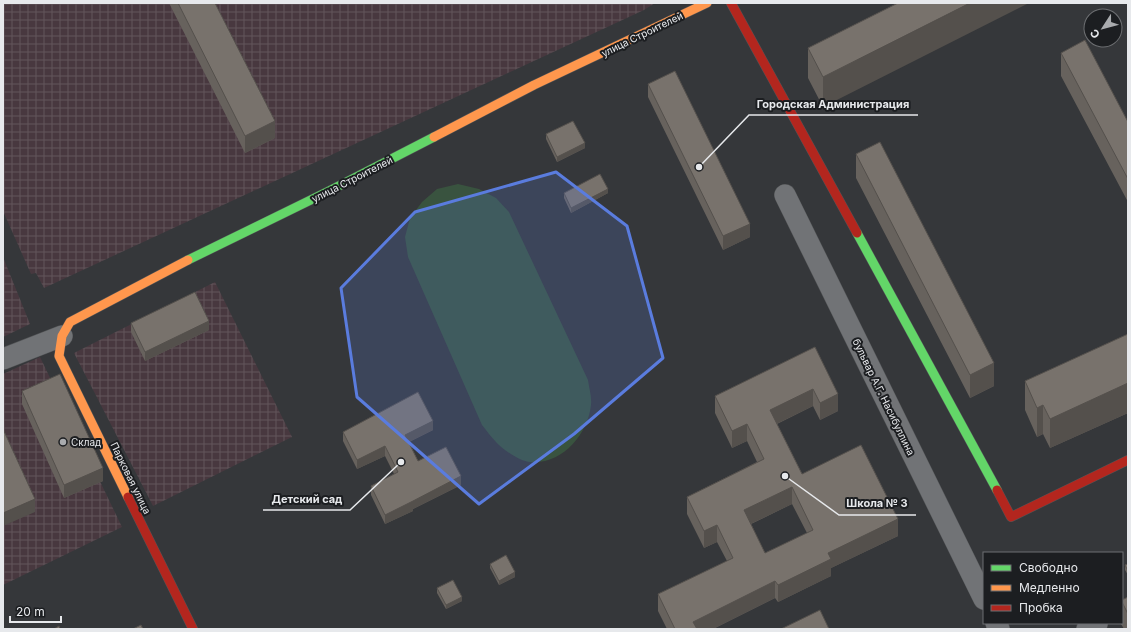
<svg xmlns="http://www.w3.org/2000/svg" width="1131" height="632" font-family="Inter,sans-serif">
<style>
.industrial{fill:url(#industrial-grid)}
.garden{fill:#39533f}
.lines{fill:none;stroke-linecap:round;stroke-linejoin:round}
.street-casing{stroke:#525456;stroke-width:22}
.fast-casing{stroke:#525456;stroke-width:10}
.slow-casing{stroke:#525456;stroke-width:10}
.jam-casing{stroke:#525456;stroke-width:10}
.street{stroke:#717376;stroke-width:21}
.fast{stroke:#63d668;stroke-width:9}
.slow{stroke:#ff974d;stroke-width:9}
.jam{stroke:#b3261e;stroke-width:9}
.wall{fill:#67625d;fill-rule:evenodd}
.shaded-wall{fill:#54504c}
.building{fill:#78726c;stroke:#54504c;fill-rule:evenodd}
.marked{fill:#5a7cde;fill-opacity:0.2;stroke:#5a7cde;stroke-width:3;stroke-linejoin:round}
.poi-dot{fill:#a9abae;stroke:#1c1e21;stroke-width:1.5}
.labels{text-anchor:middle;stroke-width:4;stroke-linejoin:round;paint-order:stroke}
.street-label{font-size:10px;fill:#e7e9ec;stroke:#1c1e21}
.poi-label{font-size:10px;fill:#e7e9ec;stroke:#1c1e21;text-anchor:start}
.leader{fill:none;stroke:#e7e9ec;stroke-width:1.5}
.callout-dot{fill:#e7e9ec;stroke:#1c1e21;stroke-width:1.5}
.callout-label{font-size:11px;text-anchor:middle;font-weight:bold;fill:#e7e9ec;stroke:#1c1e21;stroke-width:4;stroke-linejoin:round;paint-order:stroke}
</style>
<defs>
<pattern id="industrial-grid" width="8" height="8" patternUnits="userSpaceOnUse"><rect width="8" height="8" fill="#48383f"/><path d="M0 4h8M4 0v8" fill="none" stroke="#62555b"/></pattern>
</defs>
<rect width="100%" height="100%" fill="#35373a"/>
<path class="industrial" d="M 3,3 L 655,3 L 644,10 L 44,288 L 36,273 L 31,274 L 3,211 Z
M 3,257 L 30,324 L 3,337 Z
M 215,282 L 292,437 L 153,506 L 74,353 Z
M 40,357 L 122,527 L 3,585 L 3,374 Z"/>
<path class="garden" d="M 458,184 L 479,189 L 496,198 L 509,212 L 588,380 C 589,388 592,397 591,405 C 588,434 562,465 530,462 C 521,462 502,449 496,442 C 491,437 487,431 482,425 L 408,257 L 405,237 L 410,218 L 422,202 L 437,189 Z"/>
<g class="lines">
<g class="street-casing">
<path id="street" d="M 785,195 L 984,599
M 3,359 L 62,336
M 996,623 L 999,629
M 1087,629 L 1097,624"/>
</g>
<g class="fast-casing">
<path id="fast" d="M 857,233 L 997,490
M 188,260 L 329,191 L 434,137"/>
</g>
<g class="slow-casing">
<path id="slow" d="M 434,137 L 534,85 L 707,3
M 128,497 L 59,356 L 62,336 L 70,322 L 188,260"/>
</g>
<g class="jam-casing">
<path id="jam" d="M 731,3 L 857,233
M 997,490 L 1011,517 L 1128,460
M 128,497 L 193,629"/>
</g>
<use href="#street" class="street"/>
<use href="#fast" class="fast"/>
<use href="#slow" class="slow"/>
<use href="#jam" class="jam"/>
</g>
<path class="wall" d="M 169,3 L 215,3 L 275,138 L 245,153 Z
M 898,3 L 823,107 L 808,78 L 808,48 Z
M 1061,53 L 1128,122 L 1128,202 L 1061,76 Z
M 648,84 L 750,237 L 723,250 L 648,97 Z
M 546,134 L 585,148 L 557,162 L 546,139 Z
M 856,154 L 994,386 L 970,398 L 856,178 Z
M 564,193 L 608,193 L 571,213 L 564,198 Z
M 131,323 L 209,330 L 145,361 L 131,332 Z
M 1128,334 L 1128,413 L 1050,448 L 1043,434 L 1037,437 L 1025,410 L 1025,381 Z
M 815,347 L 838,411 L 820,420 L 813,406 L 777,424 L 802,474 L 898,536 L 831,568 L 831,576 L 778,602 L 775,598 L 713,629 L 667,629 L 658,611 L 658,594 L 727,561 L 717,542 L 704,548 L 687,514 L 687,497 L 757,462 L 747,441 L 732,448 L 715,413 L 715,396 ZM 792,504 L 807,533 L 765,553 L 751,524 Z
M 22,391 L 103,481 L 64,498 L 22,404 Z
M 433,430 L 409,442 L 418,461 L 461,485 L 413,509 L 413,511 L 385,524 L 371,495 L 371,486 L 394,474 L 385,456 L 357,469 L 343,441 L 343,432 Z
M 490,564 L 515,577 L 499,585 L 490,568 Z
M 1128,564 L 1128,575 L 1125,570 L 1125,565 Z
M 437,588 L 462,601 L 446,609 L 437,593 Z
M 1128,597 L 1128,629 L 1124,629 L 1121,624 L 1121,623 L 1122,623 L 1122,600 Z"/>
<path class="shaded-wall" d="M 970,3 L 1029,3 L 823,107 L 823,77 Z
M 275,121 L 275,138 L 245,153 L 245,136 Z
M 585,143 L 585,148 L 557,162 L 557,157 Z
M 608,189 L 608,193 L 571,213 L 571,208 Z
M 750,224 L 750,237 L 723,250 L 723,236 Z
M 209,321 L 209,330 L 145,361 L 145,352 Z
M 994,363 L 994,386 L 970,398 L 970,375 Z
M 1128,383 L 1128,413 L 1050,448 L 1050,419 Z
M 813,389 L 813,406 L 770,427 L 770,410 Z
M 838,394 L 838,411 L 820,420 L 820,403 Z
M 1043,405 L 1043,434 L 1037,437 L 1037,408 Z
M 433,421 L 433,430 L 405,444 L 405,435 Z
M 747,424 L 747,441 L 732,448 L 732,431 Z
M 385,446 L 385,456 L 357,469 L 357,460 Z
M 103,468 L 103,481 L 64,498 L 64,485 Z
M 461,476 L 461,485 L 413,509 L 413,511 L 385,524 L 385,515 L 413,501 Z
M 792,487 L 792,504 L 744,527 L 744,510 Z
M 35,499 L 35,512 L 3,526 L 3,513 Z
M 898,519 L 898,536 L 831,568 L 831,576 L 778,602 L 778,585 L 828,553 Z
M 717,525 L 717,542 L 704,548 L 704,531 Z
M 515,572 L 515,577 L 499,585 L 499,581 Z
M 775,581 L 775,598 L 713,629 L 693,629 L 693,622 Z
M 462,597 L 462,601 L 446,609 L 446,605 Z"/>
<path class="building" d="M 178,3 L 215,3 L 275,121 L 245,136 Z
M 898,3 L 970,3 L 823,77 L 808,48 Z
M 1085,40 L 1128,122 L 1128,179 L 1061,53 Z
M 675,71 L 750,224 L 723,236 L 648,84 Z
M 573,121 L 585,143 L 557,157 L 546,134 Z
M 880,142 L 994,363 L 970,375 L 856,154 Z
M 600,174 L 608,189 L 571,208 L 564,193 Z
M 195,292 L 209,321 L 145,352 L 131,323 Z
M 1128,334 L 1128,383 L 1050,419 L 1043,405 L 1037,408 L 1025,381 Z
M 815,347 L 838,394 L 820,403 L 813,389 L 770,410 L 802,474 L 861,445 L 898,519 L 828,553 L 831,559 L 778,585 L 775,581 L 693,622 L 697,629 L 675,629 L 658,594 L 733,558 L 717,525 L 704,531 L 687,497 L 764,459 L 747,424 L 732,431 L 715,396 ZM 792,487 L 813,530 L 765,553 L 744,510 Z
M 60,374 L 103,468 L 64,485 L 22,391 Z
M 418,392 L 433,421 L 405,435 L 418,461 L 446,447 L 461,476 L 413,501 L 385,515 L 371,486 L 398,472 L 385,446 L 357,460 L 343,432 Z
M 3,429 L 35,499 L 3,513 Z
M 506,555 L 515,572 L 499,581 L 490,564 Z
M 1128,564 L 1128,571 L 1125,565 Z
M 453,580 L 462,597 L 446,605 L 437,588 Z
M 1128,597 L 1128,614 L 1122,602 L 1122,600 Z
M 820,610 L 829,629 L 781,629 Z
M 141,625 L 143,629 L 133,629 Z
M 59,626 L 60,629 L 54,629 Z"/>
<path class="marked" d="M 556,172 L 627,226 L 663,358 L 574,434 L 479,504 L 357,397 L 341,288 L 415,212 Z"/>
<circle class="poi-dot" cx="63" cy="442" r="4"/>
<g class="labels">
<g class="street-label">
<text transform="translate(642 34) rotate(-26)" y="4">улица Строителей</text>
<text transform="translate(352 179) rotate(-27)" y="4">улица Строителей</text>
<text transform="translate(884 397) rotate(64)" y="4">бульвар А.Г. Насибуллина</text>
<text transform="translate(131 478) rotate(64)" y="4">Парковая улица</text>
</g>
<g class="poi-label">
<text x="71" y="446">Склад</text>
</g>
</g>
<path class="leader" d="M699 167L749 115H918M401 462L350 510H263M785 476L839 515H916"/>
<g class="callout-dot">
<circle cx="699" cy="167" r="4"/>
<circle cx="401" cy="462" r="4"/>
<circle cx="785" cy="476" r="4"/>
</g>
<g class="callout-label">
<text x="833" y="108">Городская Администрация</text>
<text x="307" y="503">Детский сад</text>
<text x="877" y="507">Школа № 3</text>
</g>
<rect width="1131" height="632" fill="none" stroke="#e7e9ec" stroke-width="8"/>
<rect x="983" y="552" width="140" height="72" fill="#1c1e21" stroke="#6d6f72"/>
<rect x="991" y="565" width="20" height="6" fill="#63d668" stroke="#6d6f72"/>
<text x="1019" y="572" font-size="12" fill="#e7e9ec">Свободно</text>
<rect x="991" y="585" width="20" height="6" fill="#ff974d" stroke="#6d6f72"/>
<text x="1019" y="592" font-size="12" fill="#e7e9ec">Медленно</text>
<rect x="991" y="605" width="20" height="6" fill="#b3261e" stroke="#6d6f72"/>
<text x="1019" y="612" font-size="12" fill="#e7e9ec">Пробка</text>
<g transform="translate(1103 28) rotate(234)"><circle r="19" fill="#1c1e21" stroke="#6d6f72"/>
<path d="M0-3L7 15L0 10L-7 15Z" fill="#a9abae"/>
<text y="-6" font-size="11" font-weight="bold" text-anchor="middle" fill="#e7e9ec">С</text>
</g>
<path d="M10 616v6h51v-6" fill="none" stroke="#e7e9ec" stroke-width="2"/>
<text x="16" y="616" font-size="12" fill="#e7e9ec" stroke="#1c1e21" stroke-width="3" paint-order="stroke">20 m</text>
</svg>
